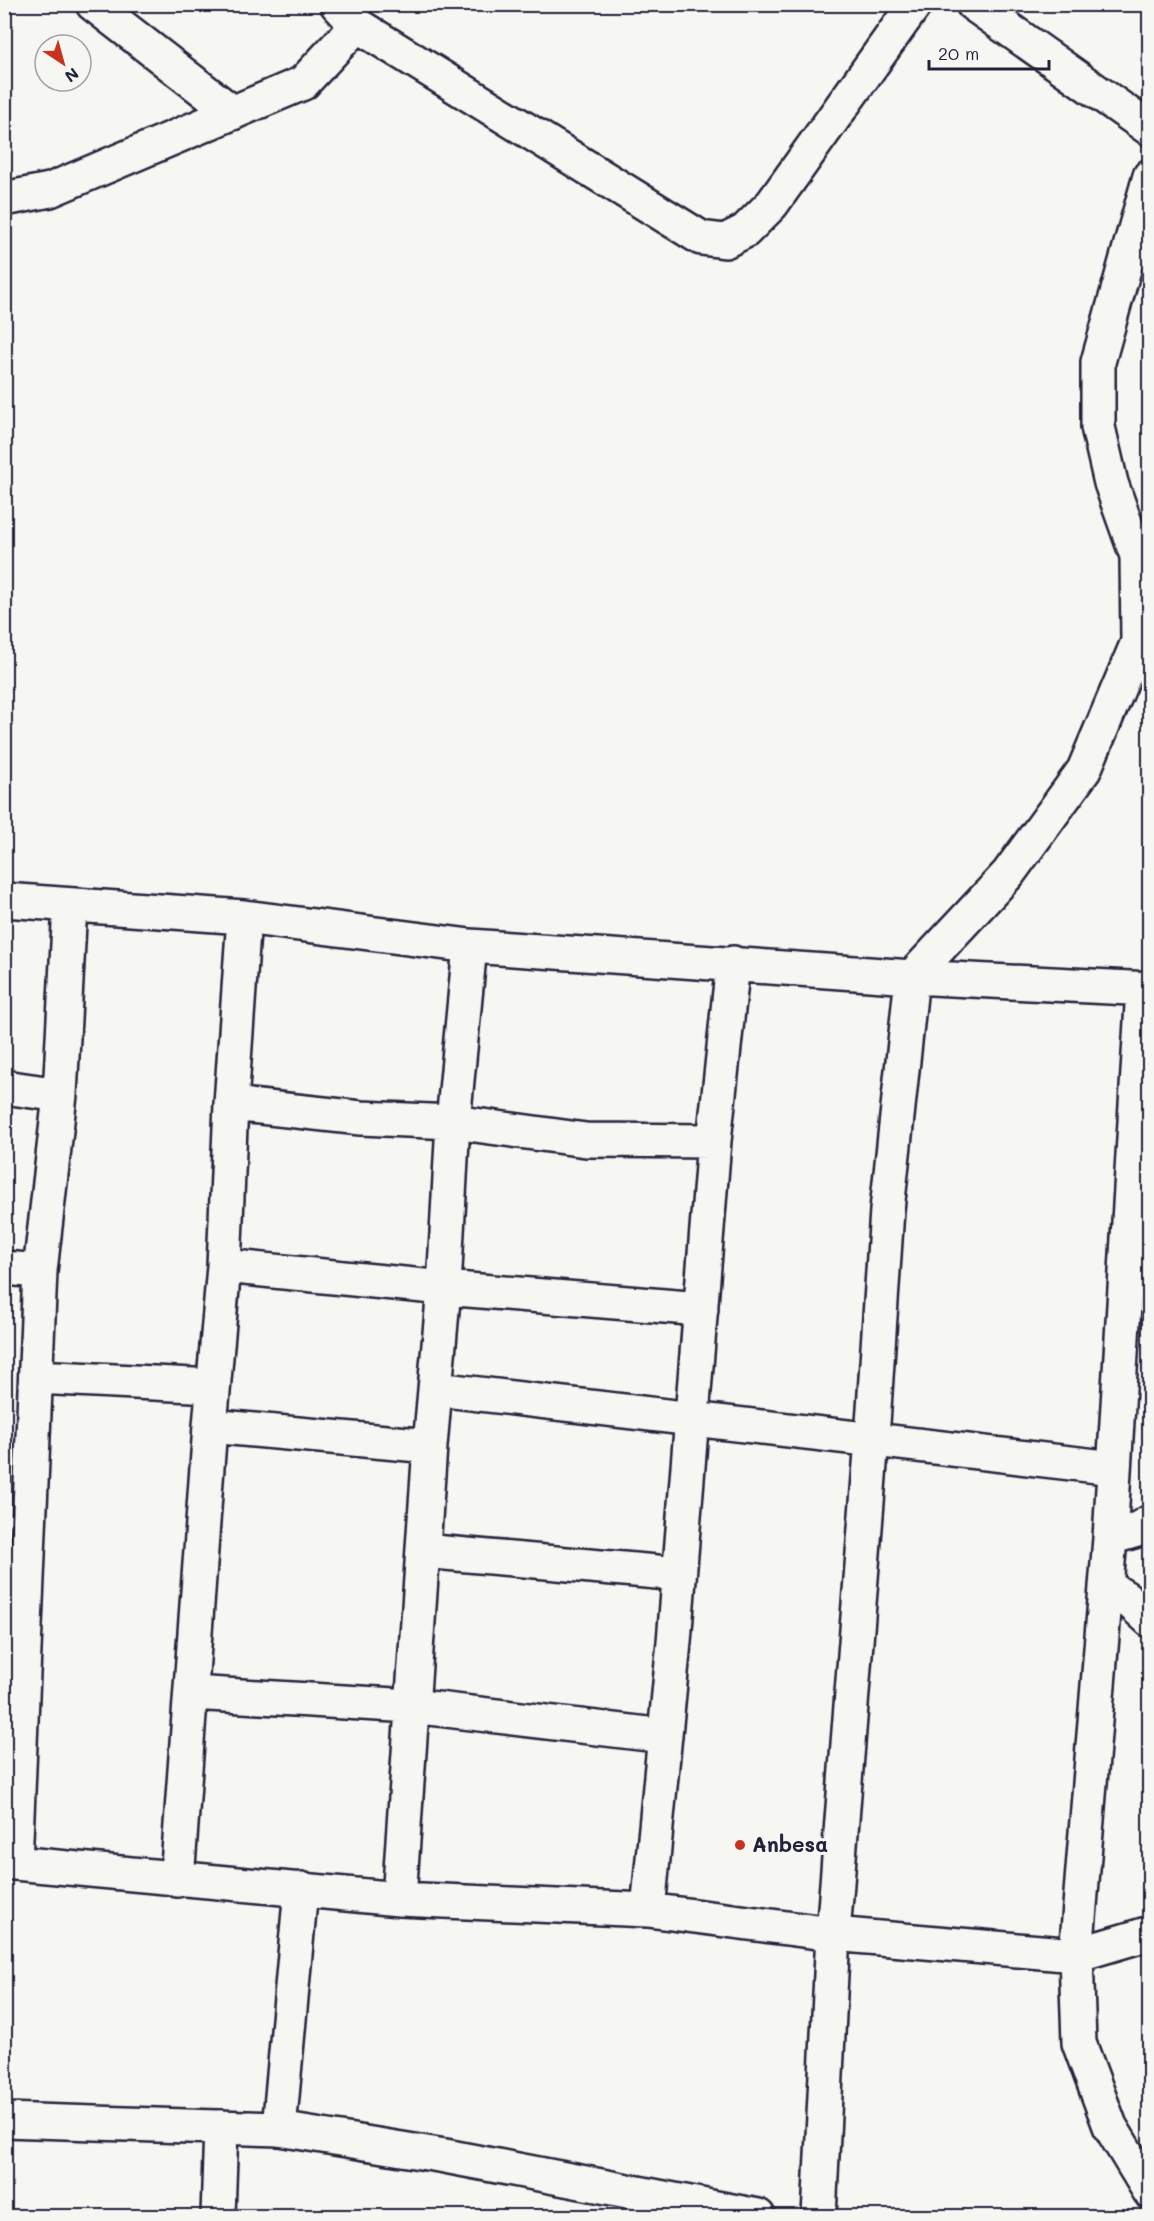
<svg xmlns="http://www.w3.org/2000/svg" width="1154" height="2221" font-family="Mali,sans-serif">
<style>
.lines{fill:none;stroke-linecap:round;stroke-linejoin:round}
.minor-casing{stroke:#22223b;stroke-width:38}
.tertiary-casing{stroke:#22223b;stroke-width:38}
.minor{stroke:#f6f6f2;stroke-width:33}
.tertiary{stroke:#f6f6f2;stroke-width:33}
.poi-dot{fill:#c8321e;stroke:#f6f6f2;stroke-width:2}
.labels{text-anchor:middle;stroke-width:6;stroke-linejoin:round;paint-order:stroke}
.poi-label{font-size:21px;font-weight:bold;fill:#22223b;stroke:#f6f6f2;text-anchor:start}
</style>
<rect width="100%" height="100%" fill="#f6f6f2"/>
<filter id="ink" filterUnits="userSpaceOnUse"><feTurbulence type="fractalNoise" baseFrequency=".0167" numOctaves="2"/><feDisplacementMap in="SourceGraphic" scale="12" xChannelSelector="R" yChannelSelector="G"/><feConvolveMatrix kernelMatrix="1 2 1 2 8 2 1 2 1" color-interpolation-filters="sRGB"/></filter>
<g filter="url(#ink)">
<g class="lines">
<g class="minor-casing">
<path id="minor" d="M 93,4 L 233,113
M 337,4 L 357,25 L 701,238 L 725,241 L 745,231 L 772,204 L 915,4
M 973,4 L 1150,129
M 4,199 L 50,190 L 303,83 L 357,25
M 4,900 L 244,917 L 470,946 L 912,977 L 1150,989
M 4,1087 L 60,1095
M 231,1104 L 361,1118 L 453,1122 L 586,1140 L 714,1141
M 224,1266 L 444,1288 L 701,1309
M 4,1268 L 40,1271
M 36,1377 L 213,1386
M 436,1389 L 1114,1468
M 210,1426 L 430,1446
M 1110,1538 L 1134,1531 L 1150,1522
M 423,1551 L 679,1574
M 1106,1586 L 1126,1598 L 1150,1620
M 191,1693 L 412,1706 L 665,1736
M 4,1862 L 399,1899 L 648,1910 L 833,1934 L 1076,1955 L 1110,1538 L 1143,988
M 15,1863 L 40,1271 L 60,1095 L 70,905
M 177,1880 L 210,1426 L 224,1266 L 231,1104 L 244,917
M 399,1899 L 430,1446 L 444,1288 L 453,1122 L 470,946
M 648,1910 L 674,1642 L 714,1141 L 733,963
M 1150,1933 L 1076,1955 L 1079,2043 L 1110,2126 L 1150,2192
M 279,2129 L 301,1889
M 218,2216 L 221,2127
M 819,2216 L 833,1934 L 872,1439 L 887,1210 L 912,977 L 1008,874 L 1084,770 L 1138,642 L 1137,556 L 1111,483 L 1098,427 L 1098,362 L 1150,176"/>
</g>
<g class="tertiary-casing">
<path id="tertiary" d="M 4,2120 L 279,2129 L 445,2156 L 758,2216"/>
</g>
<use href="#minor" class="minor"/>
<use href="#tertiary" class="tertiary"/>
</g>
</g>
<circle class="poi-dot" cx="740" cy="1845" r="6"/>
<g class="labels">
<g class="poi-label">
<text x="752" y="1852">Anbesa</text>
</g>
</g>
<rect width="1154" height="2221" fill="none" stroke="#f6f6f2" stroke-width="24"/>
<rect x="12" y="12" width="1130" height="2197" fill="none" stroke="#22223b" stroke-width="2" filter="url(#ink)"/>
<g transform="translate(63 63) rotate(144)"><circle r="28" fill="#f6f6f2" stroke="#a1a1a9" stroke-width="1.5"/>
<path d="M0-4.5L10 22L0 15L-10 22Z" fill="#c8321e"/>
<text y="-9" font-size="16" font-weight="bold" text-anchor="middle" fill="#22223b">N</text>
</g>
<path d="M929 60v9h120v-9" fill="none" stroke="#22223b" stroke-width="3"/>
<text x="938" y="60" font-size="18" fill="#22223b" stroke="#f6f6f2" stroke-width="4.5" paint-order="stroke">20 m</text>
</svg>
